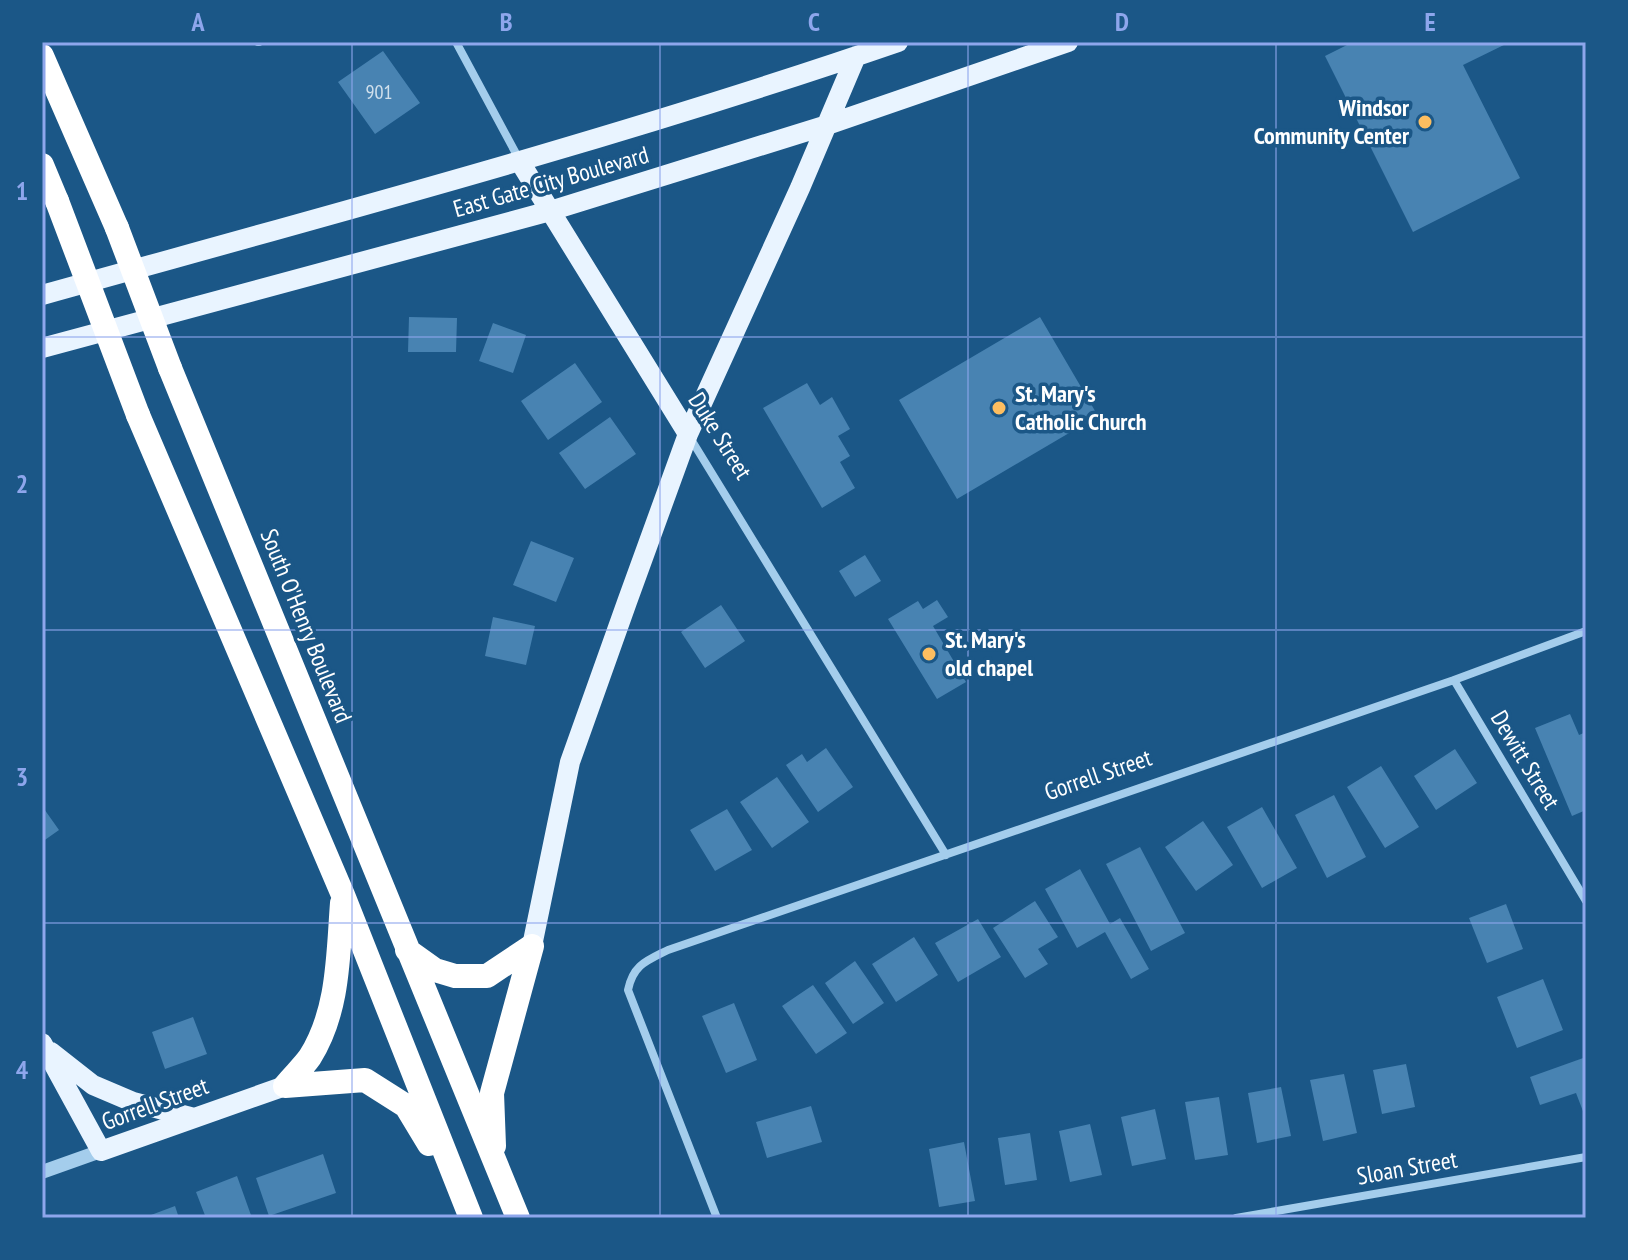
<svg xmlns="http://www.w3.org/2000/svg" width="1628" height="1260" font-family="'PT Sans Narrow',sans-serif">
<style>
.building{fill:#4883b2}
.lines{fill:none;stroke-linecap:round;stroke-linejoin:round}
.minor{stroke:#a4cdec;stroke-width:8}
.tertiary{stroke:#a4cdec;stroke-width:14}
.primary{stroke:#e9f4ff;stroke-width:20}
.motorway{stroke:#fff;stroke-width:24}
.motorway-bridge{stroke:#fff;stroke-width:24}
.grid{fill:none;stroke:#8ea6ec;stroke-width:2;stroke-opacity:0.55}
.poi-dot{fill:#fdbe60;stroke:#1b5787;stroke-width:3}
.labels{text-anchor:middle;stroke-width:7;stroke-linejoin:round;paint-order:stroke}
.number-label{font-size:20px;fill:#d1e0ec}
.poi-label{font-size:24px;font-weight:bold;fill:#fff;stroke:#1b5787;text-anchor:start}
.street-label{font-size:24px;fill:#fff;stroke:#1b5787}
.neatline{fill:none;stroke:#8ea6ec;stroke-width:3}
.grid-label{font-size:26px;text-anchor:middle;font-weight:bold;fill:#8ea6ec}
</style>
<rect width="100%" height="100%" fill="#1b5787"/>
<path class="building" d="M 1353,42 L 1510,42 L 1463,65 L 1520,178 L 1413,232 L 1325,56 Z
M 383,51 L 420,103 L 375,134 L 338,82 Z
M 409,317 L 457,318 L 456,352 L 408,352 Z
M 1040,317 L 1098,416 L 957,499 L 899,400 Z
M 493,323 L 526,335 L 513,373 L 479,361 Z
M 575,363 L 602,402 L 548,440 L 521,401 Z
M 807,383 L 820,405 L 832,397 L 850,429 L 838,436 L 850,456 L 840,462 L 855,488 L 822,508 L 763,408 Z
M 610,417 L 636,454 L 585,489 L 559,453 Z
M 531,541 L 574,558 L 556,602 L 513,585 Z
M 865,555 L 881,581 L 855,597 L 839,571 Z
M 937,600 L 948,617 L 933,626 L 966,682 L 937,699 L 888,619 L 918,601 L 923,609 Z
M 721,605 L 745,641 L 705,668 L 681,632 Z
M 493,617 L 535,626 L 526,665 L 485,656 Z
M 1570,714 L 1579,735 L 1586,732 L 1586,810 L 1572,816 L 1535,728 Z
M 826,748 L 853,787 L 818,812 L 786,765 L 802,754 L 807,762 Z
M 1455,749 L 1477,783 L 1436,810 L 1414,776 Z
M 1381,766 L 1419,827 L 1385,848 L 1347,787 Z
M 777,777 L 809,822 L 772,848 L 740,802 Z
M 1334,795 L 1366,857 L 1327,878 L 1295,815 Z
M 42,806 L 59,830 L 42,842 Z
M 1262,807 L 1297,868 L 1262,888 L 1227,827 Z
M 727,809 L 752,850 L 715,871 L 690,830 Z
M 1203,821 L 1233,865 L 1196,891 L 1165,847 Z
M 1140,847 L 1185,933 L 1151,951 L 1106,864 Z
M 1080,869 L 1110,924 L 1120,918 L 1149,969 L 1131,979 L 1105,932 L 1077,948 L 1045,889 Z
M 1035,901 L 1058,937 L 1038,949 L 1048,964 L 1025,978 L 993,928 Z
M 1506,904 L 1523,949 L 1487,963 L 1469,918 Z
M 978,919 L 1001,957 L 958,982 L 935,943 Z
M 914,937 L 938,975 L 896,1002 L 872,964 Z
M 855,961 L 884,1003 L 853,1024 L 825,983 Z
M 1543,979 L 1563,1030 L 1517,1048 L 1497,997 Z
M 813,985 L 847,1033 L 816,1054 L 782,1006 Z
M 734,1003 L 757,1060 L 726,1073 L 702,1016 Z
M 193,1017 L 207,1054 L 165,1069 L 152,1032 Z
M 1586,1057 L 1586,1119 L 1576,1093 L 1540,1105 L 1530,1077 Z
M 1406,1064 L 1415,1107 L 1382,1114 L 1373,1070 Z
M 1344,1074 L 1357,1133 L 1323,1141 L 1310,1080 Z
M 1281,1087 L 1291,1136 L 1257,1143 L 1248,1093 Z
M 1219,1097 L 1228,1155 L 1195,1160 L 1185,1102 Z
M 811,1106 L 822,1142 L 767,1158 L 756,1122 Z
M 1155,1109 L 1166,1159 L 1132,1166 L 1121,1117 Z
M 1090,1124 L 1102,1175 L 1070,1182 L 1059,1131 Z
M 1030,1133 L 1037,1180 L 1005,1185 L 998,1138 Z
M 964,1142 L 975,1201 L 939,1207 L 929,1149 Z
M 323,1154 L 336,1193 L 269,1216 L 256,1178 Z
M 237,1176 L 252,1218 L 206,1218 L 196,1192 Z
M 175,1206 L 179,1218 L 143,1218 Z"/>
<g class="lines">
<path class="minor" d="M 258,42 L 259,42
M 456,42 L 520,161
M 689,436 L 946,855
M 1454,680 L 1586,901
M 717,1218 L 628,990 C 633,965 646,961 668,950 L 1454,680 L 1586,631
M 1236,1218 L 1586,1157"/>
<path class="tertiary" d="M 42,1172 L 101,1151"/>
<path class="primary" d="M 520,162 L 688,434
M 42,295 C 329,215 616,139 898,42
M 42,348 L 550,211 L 827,125 L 1068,42
M 532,946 L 570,762 L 627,602 L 688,434 L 800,188 L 856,56
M 42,1043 L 101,1151 L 285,1086
M 51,1052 L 93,1085 L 133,1102 L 194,1118"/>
<path class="motorway" d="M 42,56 L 117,228
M 42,165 L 57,201
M 170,368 L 518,1218
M 138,415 L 343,895 L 471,1218
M 407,950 L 435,970 L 455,976 L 487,976 L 532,946
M 285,1086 L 365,1080 L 406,1106 L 429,1144
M 285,1086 C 293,1076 303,1067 310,1057 C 339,1011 338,955 342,903
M 494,1146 L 492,1093 L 532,946"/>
<path class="motorway-bridge" d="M 57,201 L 138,415
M 117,228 L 170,368"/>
</g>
<path class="grid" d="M 352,42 L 352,1218M 660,42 L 660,1218M 968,42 L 968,1218M 1276,42 L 1276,1218M 42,337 L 1586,337M 42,630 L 1586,630M 42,923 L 1586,923"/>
<g class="poi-dot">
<circle cx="1425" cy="122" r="8"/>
<circle cx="999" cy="408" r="8"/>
<circle cx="929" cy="654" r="8"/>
</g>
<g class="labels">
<g class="number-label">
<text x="379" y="99">901</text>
</g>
<g class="poi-label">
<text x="1409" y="116" text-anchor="end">Windsor<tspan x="1409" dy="28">Community Center</tspan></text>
<text x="1015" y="402">St. Mary's<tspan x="1015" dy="28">Catholic Church</tspan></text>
<text x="945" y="648">St. Mary's<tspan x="945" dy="28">old chapel</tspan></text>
</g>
<g class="street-label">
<text transform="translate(551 182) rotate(-16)" y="8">East Gate City Boulevard</text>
<text transform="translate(720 436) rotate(58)" y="8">Duke Street</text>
<text transform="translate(306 626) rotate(68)" y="8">South O'Henry Boulevard</text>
<text transform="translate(1525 760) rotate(59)" y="8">Dewitt Street</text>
<text transform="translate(1098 775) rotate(-19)" y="8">Gorrell Street</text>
<text transform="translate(155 1104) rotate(-20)" y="8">Gorrell Street</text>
<text transform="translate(1407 1168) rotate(-10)" y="8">Sloan Street</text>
</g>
</g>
<rect width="1628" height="1260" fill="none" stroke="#1b5787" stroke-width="88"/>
<rect x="44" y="44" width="1540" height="1172" class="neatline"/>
<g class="grid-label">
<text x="198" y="31">A</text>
<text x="506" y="31">B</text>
<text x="814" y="31">C</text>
<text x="1122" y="31">D</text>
<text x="1430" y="31">E</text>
<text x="22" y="200">1</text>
<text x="22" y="493">2</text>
<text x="22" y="786">3</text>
<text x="22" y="1079">4</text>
</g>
</svg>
